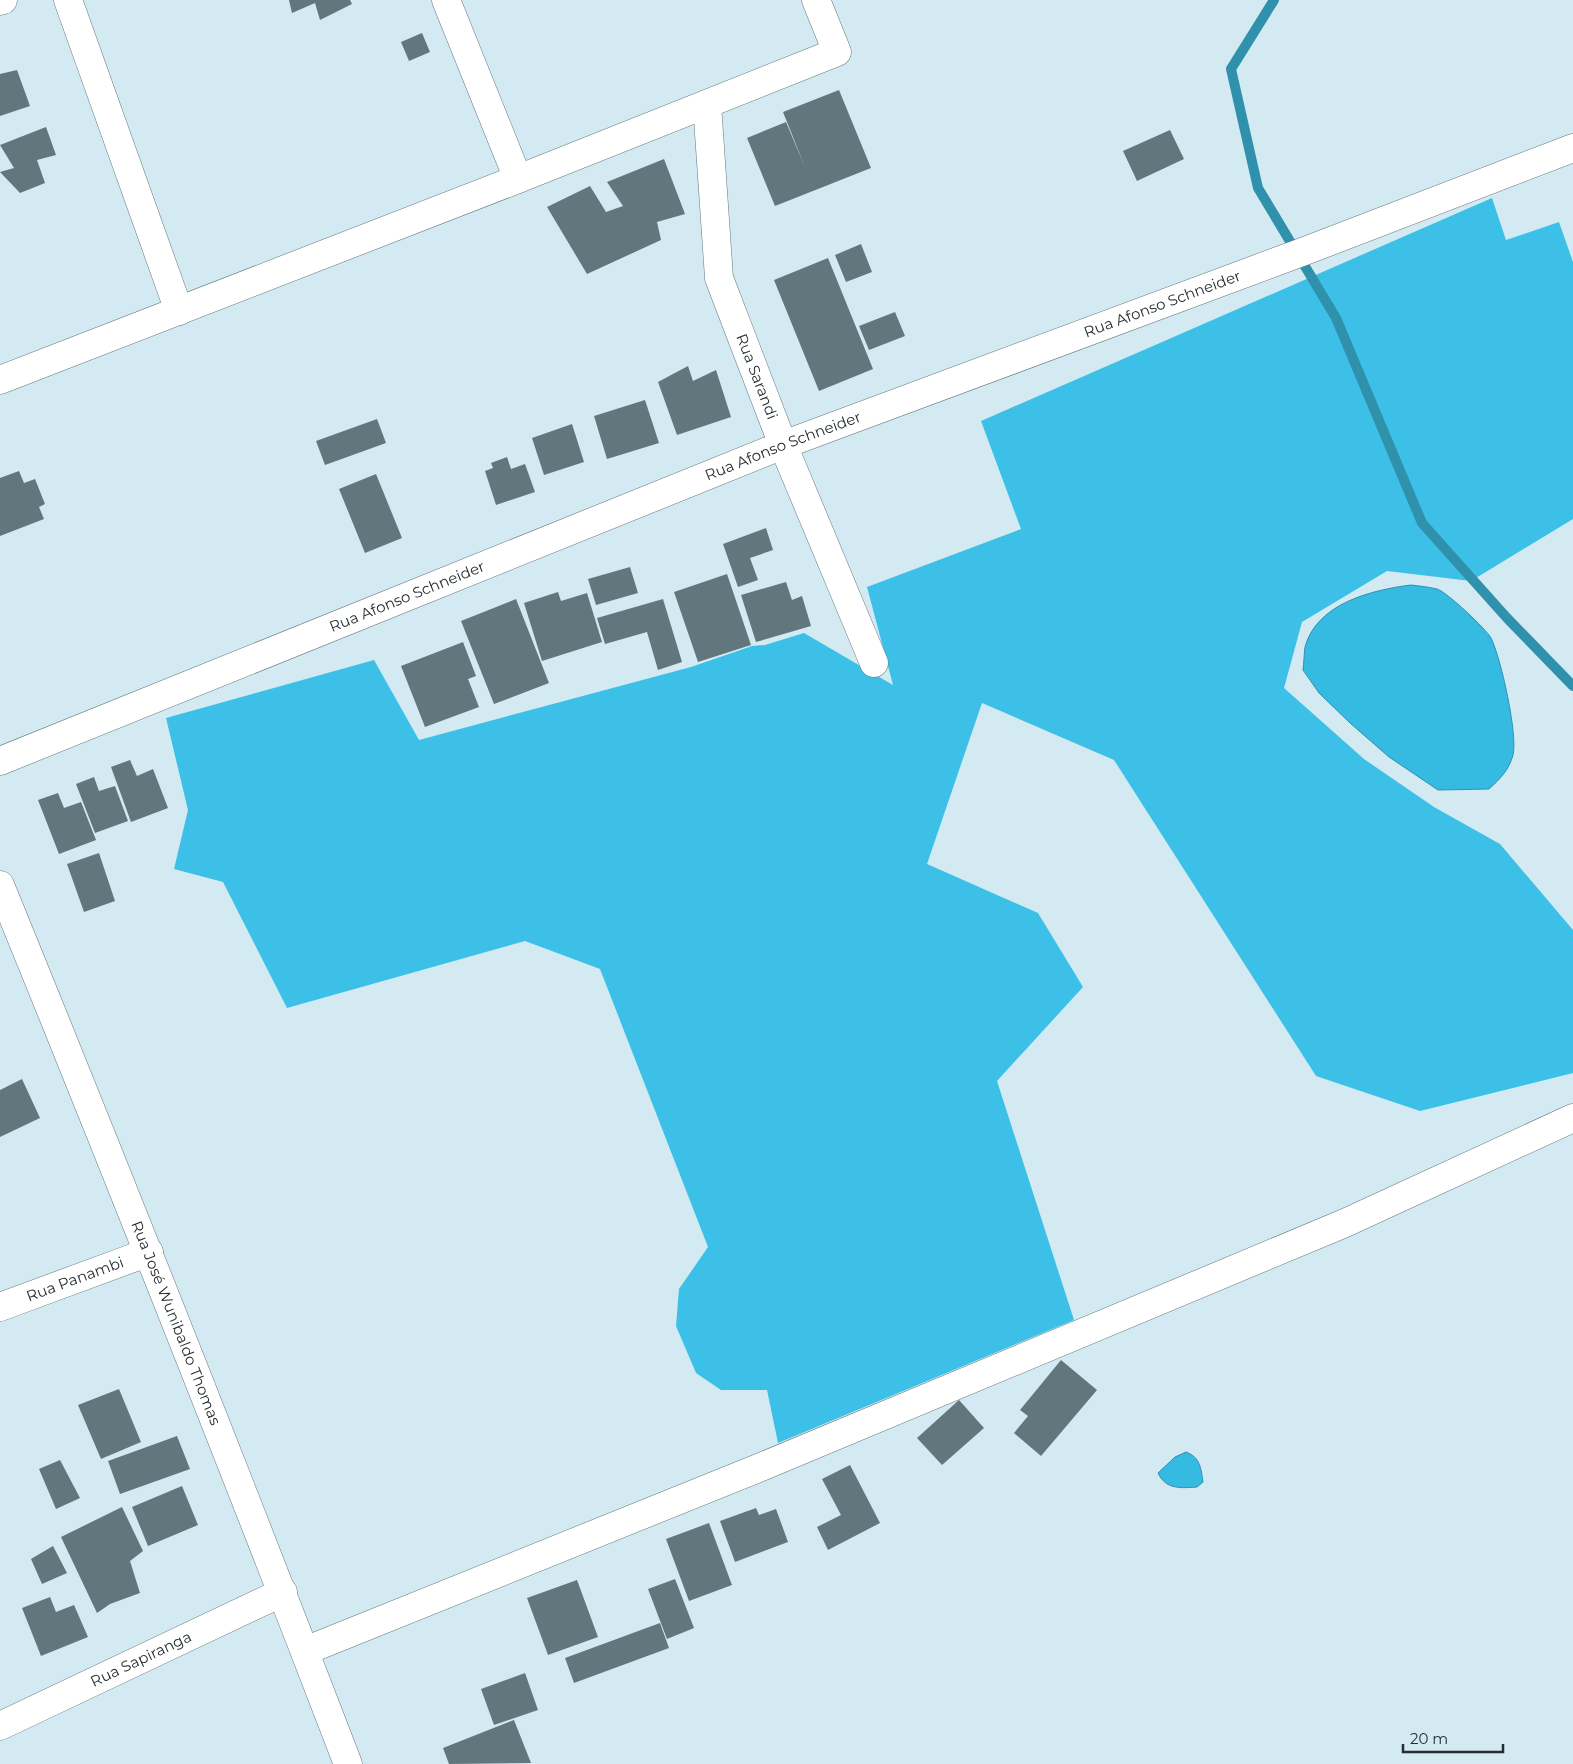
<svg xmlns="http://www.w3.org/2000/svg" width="1573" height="1764" font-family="Montserrat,sans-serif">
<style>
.forest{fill:#3cc0e7}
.water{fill:#35bbe2;stroke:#3091ad}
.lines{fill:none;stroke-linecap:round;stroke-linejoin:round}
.stream{stroke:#3091ad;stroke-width:10}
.building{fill:#62767d}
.minor-casing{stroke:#63777e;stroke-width:29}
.minor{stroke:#fff;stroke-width:28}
.labels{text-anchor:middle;stroke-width:5;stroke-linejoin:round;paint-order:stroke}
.street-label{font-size:15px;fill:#262e31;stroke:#d3eaf2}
</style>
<rect width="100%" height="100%" fill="#d3eaf2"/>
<path class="forest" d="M 1492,198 L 1506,240 L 1559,222 L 1573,262 L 1573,519 L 1471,581 L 1387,571 L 1302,622 L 1284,688 L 1364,759 L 1434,807 L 1500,844 L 1573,930 L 1573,1073 L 1420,1111 L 1316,1076 L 1114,760 L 982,703 L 927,864 L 1038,913 L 1083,987 L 997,1081 L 1074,1320 L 778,1443 L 767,1390 L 721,1390 L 696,1373 L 676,1326 L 679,1289 L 708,1247 L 600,969 L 525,941 L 287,1008 L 223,882 L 174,869 L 188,810 L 166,718 L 374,660 L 419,740 L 691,667 L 752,646 L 765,645 L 804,633 L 893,685 L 867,587 L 1021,529 L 981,421 Z"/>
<path class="water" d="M 1411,585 C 1419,586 1429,587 1437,589 C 1447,592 1486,629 1491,638 C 1501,658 1518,735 1513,755 C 1509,770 1500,779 1489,789 L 1438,790 L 1389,757 L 1350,723 L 1319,693 L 1303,670 C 1304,663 1304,654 1305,647 C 1317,603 1372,590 1411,585 Z
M 1186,1452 C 1200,1457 1201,1468 1203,1482 L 1197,1487 C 1181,1488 1166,1490 1158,1473 L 1175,1457 Z"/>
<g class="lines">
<path class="stream" d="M 1274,0 L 1231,69 L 1258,188 L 1336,318 L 1422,523 L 1507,618 L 1573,686"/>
</g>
<path class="building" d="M 289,0 L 350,0 L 352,4 L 320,20 L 315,3 L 292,13 Z
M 422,33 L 430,52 L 409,61 L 401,42 Z
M 17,70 L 30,106 L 0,116 L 0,74 Z
M 839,90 L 871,168 L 775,206 L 747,138 L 786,122 L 805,167 L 783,112 Z
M 46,127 L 56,155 L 37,160 L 45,183 L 20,193 L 0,172 L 14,168 L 0,145 Z
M 1170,130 L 1184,159 L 1137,181 L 1123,151 Z
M 664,159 L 685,214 L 657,222 L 661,240 L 587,274 L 547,207 L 590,186 L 606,212 L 623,206 L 607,182 Z
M 861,244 L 872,272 L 846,282 L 835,255 Z
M 828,258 L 873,369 L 819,391 L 774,280 Z
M 895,312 L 905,336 L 869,350 L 859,326 Z
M 688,366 L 693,381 L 716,370 L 731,417 L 677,435 L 658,382 Z
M 645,400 L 659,443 L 607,459 L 594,416 Z
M 377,419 L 386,443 L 325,465 L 316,441 Z
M 572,424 L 584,462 L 544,475 L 532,438 Z
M 507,457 L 511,469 L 525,464 L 535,492 L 496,505 L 485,471 L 493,468 L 491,463 Z
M 19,471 L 24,483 L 35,479 L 45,504 L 39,507 L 44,519 L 0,536 L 0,478 Z
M 376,474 L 402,538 L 365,553 L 339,489 Z
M 766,528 L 773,550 L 750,558 L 758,580 L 738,587 L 723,544 Z
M 630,567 L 638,593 L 596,605 L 588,579 Z
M 727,574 L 751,645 L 698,662 L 674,592 Z
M 786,582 L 792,600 L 802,596 L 811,626 L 756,642 L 741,595 Z
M 558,592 L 561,601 L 587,593 L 602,642 L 542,661 L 524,603 Z
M 516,599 L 549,683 L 494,704 L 461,621 Z
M 663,599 L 682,662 L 658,670 L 647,632 L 605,644 L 597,618 Z
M 463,642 L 476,676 L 468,679 L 479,707 L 425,727 L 401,666 Z
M 130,760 L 137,776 L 153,769 L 168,808 L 131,822 L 111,767 Z
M 94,777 L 99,791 L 115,786 L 128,821 L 95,833 L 76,784 Z
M 58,793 L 64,808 L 81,802 L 96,840 L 59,854 L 38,800 Z
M 99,853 L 115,901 L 84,912 L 67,864 Z
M 22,1079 L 40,1118 L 0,1137 L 0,1090 Z
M 1061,1360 L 1097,1390 L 1041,1456 L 1014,1433 L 1028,1416 L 1020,1410 Z
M 119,1389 L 141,1442 L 101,1459 L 78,1405 Z
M 959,1400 L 984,1428 L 942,1465 L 917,1438 Z
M 177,1436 L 190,1469 L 120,1494 L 108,1461 Z
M 60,1460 L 80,1498 L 56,1509 L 39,1469 Z
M 850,1465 L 880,1523 L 828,1550 L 817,1527 L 841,1515 L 822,1479 Z
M 182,1486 L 198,1525 L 148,1546 L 132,1507 Z
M 122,1507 L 143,1551 L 130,1561 L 140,1593 L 110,1604 L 97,1613 L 61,1537 Z
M 756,1508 L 759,1515 L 776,1509 L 788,1542 L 735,1562 L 720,1521 Z
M 709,1523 L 732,1585 L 689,1601 L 666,1539 Z
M 53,1546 L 67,1573 L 42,1584 L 31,1559 Z
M 675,1579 L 694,1628 L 667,1639 L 648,1589 Z
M 577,1580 L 598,1637 L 548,1655 L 527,1598 Z
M 50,1597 L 56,1612 L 74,1605 L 88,1637 L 41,1656 L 22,1608 Z
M 660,1623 L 669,1648 L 574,1683 L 565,1658 Z
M 525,1673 L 538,1710 L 494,1725 L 481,1689 Z
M 514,1720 L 531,1763 L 449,1764 L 443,1748 Z"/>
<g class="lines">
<g class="minor-casing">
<g id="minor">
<path d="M 68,0 L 179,311"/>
<path d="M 446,0 L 518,179"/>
<path d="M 0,1 L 3,0"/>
<path id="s1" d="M 707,104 L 719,278 L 783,445 L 874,663"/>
<path d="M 0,380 L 518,179 L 837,52 L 816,0"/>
<path id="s2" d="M 0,761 L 783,445 L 1297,254 L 1573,148"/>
<path id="s3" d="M 0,885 C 119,1177 235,1470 348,1764"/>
<path id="s4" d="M 0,1307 L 149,1252"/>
<path d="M 305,1651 L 761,1467 L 1345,1223 L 1573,1118"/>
<path id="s5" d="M 0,1726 L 283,1592"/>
</g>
</g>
<use href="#minor" class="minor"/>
</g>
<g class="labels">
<g class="street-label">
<text dy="5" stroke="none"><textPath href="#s2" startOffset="1249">Rua Afonso Schneider</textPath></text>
<text dy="5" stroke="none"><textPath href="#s1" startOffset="280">Rua Sarandi</textPath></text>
<text dy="5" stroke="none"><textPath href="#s2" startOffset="844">Rua Afonso Schneider</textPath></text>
<text dy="5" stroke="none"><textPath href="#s2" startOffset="439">Rua Afonso Schneider</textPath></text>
<text dy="5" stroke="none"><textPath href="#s4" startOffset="80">Rua Panambi</textPath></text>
<text dy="5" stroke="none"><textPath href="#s3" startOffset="472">Rua José Wunibaldo Thomas</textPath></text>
<text dy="5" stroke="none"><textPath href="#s5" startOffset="156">Rua Sapiranga</textPath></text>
</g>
</g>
<path d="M1403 1744v8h100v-8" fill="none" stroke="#262e31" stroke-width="2.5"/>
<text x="1410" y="1744" font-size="15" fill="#262e31" stroke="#d3eaf2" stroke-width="4" paint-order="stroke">20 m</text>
</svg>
